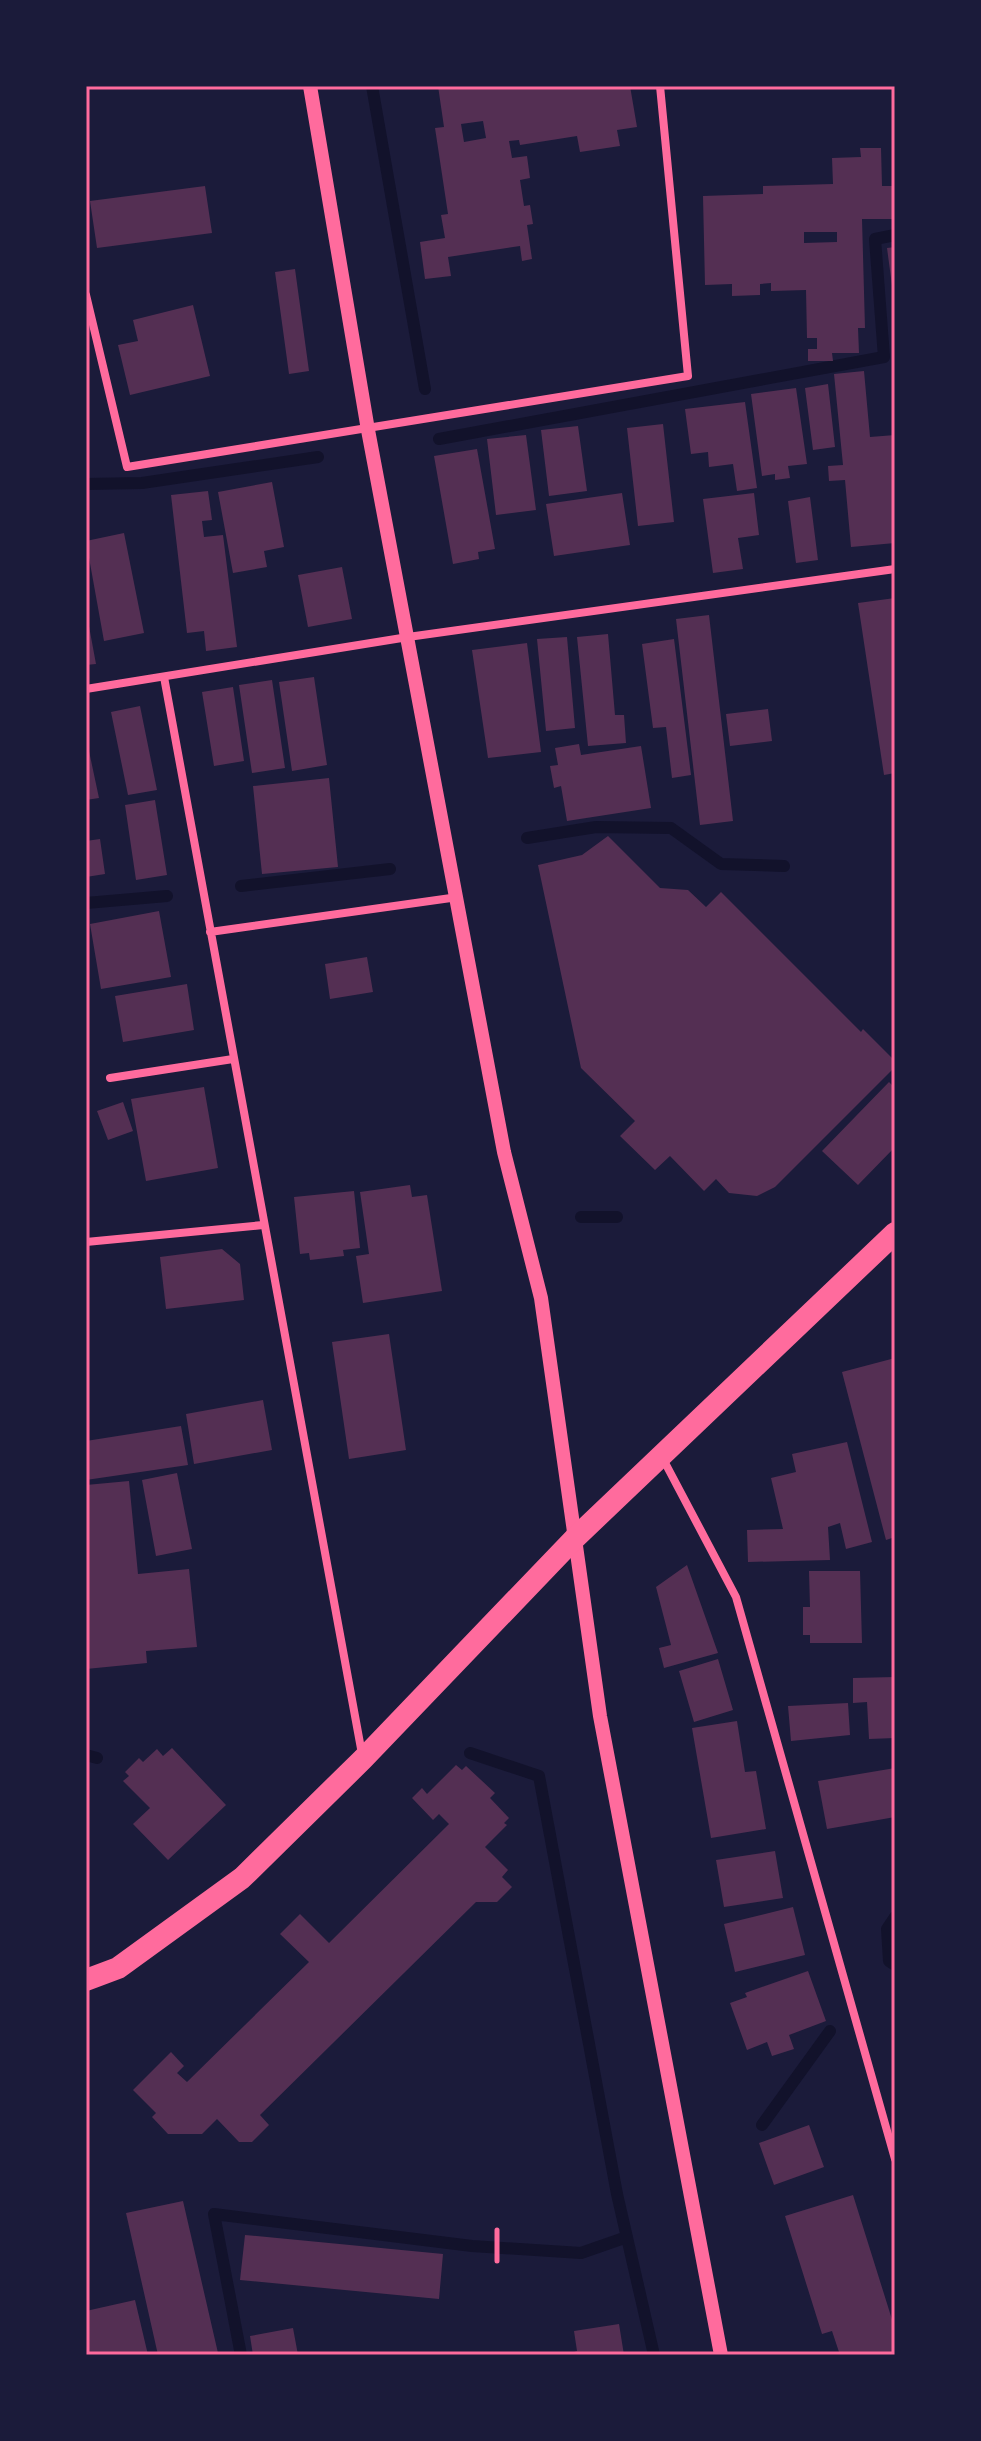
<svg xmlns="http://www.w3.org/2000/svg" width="981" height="2441" font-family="'Source Serif 4',serif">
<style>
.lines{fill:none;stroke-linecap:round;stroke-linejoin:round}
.stream{stroke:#12122b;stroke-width:12}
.building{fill:#542f53;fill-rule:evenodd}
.path{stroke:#ff6b9d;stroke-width:5}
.minor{stroke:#ff6b9d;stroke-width:8}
.tertiary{stroke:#ff6b9d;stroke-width:14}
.trunk{stroke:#ff6b9d;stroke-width:22}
.neatline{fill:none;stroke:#ff6b9d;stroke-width:3}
</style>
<rect width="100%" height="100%" fill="#1b1b3a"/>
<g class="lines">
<path class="stream" d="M 372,86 L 425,389
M 439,439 L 884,357 L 875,239 L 895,235
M 86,484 L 142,483 L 318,457
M 527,838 L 596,827 L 671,828 L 721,864 L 784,866
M 241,886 L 390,869
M 86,903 L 167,896
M 581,1217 L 617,1217
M 470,1753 L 539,1776 L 617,2194 L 654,2355
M 86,1755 L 97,1758
M 895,1917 L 887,1929 L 889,1961 L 895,1965
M 762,2125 L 830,2031
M 241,2355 L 214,2214 L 472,2246 L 581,2253 L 627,2237"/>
</g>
<path class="building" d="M 438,86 L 630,86 L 637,127 L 617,130 L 620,146 L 580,152 L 577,136 L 520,145 L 519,140 L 509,141 L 512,158 L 527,156 L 530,178 L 520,180 L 524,206 L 530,205 L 533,224 L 527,225 L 532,259 L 522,261 L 520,246 L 448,257 L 451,276 L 425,279 L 420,242 L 445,238 L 441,215 L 448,214 L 435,128 L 444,127 ZM 483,121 L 486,138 L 464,142 L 461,124 Z
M 860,148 L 881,148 L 882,186 L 895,186 L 895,219 L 862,219 L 865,328 L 858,328 L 859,353 L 832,353 L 833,361 L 808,361 L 808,349 L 817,349 L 817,338 L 807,338 L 806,290 L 771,291 L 771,283 L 760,284 L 760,295 L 732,296 L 732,284 L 705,285 L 703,196 L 763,194 L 763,186 L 833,184 L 832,158 L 861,157 ZM 804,232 L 837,232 L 837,242 L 804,243 Z
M 205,186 L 212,233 L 97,248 L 90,201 Z
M 895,247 L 895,293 L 893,293 L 887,248 Z
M 295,269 L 309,371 L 289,374 L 275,272 Z
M 193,305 L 210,376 L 130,395 L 118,345 L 138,341 L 133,320 Z
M 864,371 L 870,437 L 895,435 L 895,543 L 851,547 L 845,480 L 829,481 L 828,466 L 843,465 L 834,374 Z
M 828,384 L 835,447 L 813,450 L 805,388 Z
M 796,388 L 807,464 L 788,466 L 790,478 L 775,480 L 775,474 L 762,476 L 751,394 Z
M 745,402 L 757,488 L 737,491 L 733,464 L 709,467 L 708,452 L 691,454 L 685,409 Z
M 663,424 L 674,522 L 638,526 L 627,428 Z
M 578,426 L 587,491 L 549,496 L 541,430 Z
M 526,435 L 536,510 L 496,515 L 487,439 Z
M 477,449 L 495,549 L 478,552 L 479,559 L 453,564 L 434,456 Z
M 272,482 L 284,547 L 264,551 L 267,567 L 233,573 L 218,492 Z
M 208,491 L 212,520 L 202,521 L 204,537 L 223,535 L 237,647 L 206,651 L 204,631 L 187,633 L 171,495 Z
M 622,493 L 630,545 L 554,556 L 546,504 Z
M 754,493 L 759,535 L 738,538 L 743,569 L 713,573 L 703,499 Z
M 810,497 L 818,560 L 796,563 L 788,501 Z
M 124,533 L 144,633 L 104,641 L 86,541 Z
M 342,567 L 352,619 L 308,627 L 298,575 Z
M 895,598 L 895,773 L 884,775 L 858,603 Z
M 86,610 L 96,664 L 86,665 Z
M 709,615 L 733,821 L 700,825 L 676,619 Z
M 608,634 L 615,715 L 624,715 L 626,743 L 588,746 L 577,637 Z
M 567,637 L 575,728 L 546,731 L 537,639 Z
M 674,639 L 691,775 L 672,778 L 666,727 L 653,728 L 642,644 Z
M 527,643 L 541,752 L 488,758 L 472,650 Z
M 314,677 L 327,765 L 292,771 L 279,682 Z
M 272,680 L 285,768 L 252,773 L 239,685 Z
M 233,687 L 244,761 L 214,766 L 202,692 Z
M 140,706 L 157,790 L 128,795 L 111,712 Z
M 768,709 L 772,741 L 730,746 L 726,714 Z
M 86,737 L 99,798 L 86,800 Z
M 579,744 L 581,755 L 641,746 L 651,808 L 567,821 L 561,786 L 554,788 L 550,766 L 558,765 L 555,748 Z
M 329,778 L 338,867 L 262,874 L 253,786 Z
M 155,800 L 167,875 L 136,880 L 125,805 Z
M 608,836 L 660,888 L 688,890 L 706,907 L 721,892 L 861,1032 L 863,1029 L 895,1061 L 895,1067 L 775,1187 L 757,1196 L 729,1193 L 716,1179 L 704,1191 L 670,1156 L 655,1170 L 620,1136 L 635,1121 L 581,1068 L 538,865 L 582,855 Z
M 100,839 L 105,874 L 86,877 L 86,841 Z
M 159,911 L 171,977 L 101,989 L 90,924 Z
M 367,957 L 373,992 L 330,999 L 325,964 Z
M 187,984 L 194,1030 L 123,1042 L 115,996 Z
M 889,1082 L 895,1088 L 895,1147 L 858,1185 L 822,1151 Z
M 204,1087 L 218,1168 L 146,1181 L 131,1099 Z
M 123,1102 L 133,1131 L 108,1140 L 97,1111 Z
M 410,1185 L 412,1197 L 427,1195 L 442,1291 L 363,1303 L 356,1256 L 369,1254 L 360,1192 Z
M 354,1191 L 360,1248 L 343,1250 L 344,1256 L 310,1260 L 309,1253 L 300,1254 L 294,1197 Z
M 222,1249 L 240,1264 L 244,1300 L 166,1309 L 160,1257 Z
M 389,1334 L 406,1450 L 349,1459 L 332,1342 Z
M 895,1358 L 895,1537 L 886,1540 L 842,1372 Z
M 263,1400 L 272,1450 L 194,1464 L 186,1414 Z
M 181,1426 L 188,1465 L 86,1480 L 86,1441 Z
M 847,1442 L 872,1542 L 846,1549 L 840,1523 L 828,1527 L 830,1560 L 748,1562 L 747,1530 L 783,1529 L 771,1478 L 796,1472 L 792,1454 Z
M 177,1473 L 192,1549 L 156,1556 L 142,1480 Z
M 129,1481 L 138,1574 L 189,1569 L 197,1647 L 146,1651 L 147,1663 L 86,1669 L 86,1485 Z
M 687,1565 L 718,1653 L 664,1668 L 659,1648 L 671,1645 L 656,1587 Z
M 809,1571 L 860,1571 L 862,1643 L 810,1643 L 810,1635 L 803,1635 L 803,1607 L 810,1607 Z
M 718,1659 L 733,1710 L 694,1722 L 679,1671 Z
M 895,1677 L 895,1738 L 869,1739 L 867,1702 L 853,1703 L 853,1678 Z
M 848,1703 L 850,1735 L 791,1741 L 788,1706 Z
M 737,1721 L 745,1772 L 756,1771 L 766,1829 L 711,1838 L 692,1728 Z
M 172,1748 L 226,1805 L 168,1860 L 133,1824 L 150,1808 L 123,1781 L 129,1776 L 125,1772 L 139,1758 L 143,1762 L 157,1749 L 163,1756 Z
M 456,1765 L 462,1770 L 466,1766 L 495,1793 L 490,1798 L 509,1818 L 504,1823 L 507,1825 L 485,1847 L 508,1870 L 502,1877 L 512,1887 L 497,1902 L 476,1902 L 260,2115 L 269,2125 L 252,2142 L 239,2142 L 217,2119 L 202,2134 L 168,2134 L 152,2117 L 156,2113 L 133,2090 L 171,2052 L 184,2066 L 177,2073 L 187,2082 L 309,1962 L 280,1934 L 300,1914 L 329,1943 L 449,1824 L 439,1814 L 433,1820 L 412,1798 L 422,1788 L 427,1794 Z
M 895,1768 L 895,1817 L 827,1829 L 818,1781 Z
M 775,1851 L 783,1898 L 724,1907 L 716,1860 Z
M 793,1907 L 805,1955 L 735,1972 L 724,1924 Z
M 808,1971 L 826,2021 L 789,2035 L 794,2049 L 772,2056 L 767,2042 L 747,2050 L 730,2003 L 747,1997 L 745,1993 Z
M 809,2125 L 824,2167 L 774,2185 L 759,2143 Z
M 853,2195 L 895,2329 L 895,2355 L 840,2355 L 832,2331 L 822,2334 L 785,2216 Z
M 183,2201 L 218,2353 L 158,2355 L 126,2213 Z
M 245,2235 L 443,2254 L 439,2299 L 240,2280 Z
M 135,2300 L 148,2355 L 86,2355 L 86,2311 Z
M 619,2324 L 624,2355 L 565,2355 L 577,2351 L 574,2331 Z
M 293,2328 L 298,2355 L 253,2355 L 250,2336 Z"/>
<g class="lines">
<path class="path" d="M 497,2261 L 497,2230"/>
<path class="minor" d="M 86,295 L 127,467 L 688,376 L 660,86
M 164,677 L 362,1754
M 86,689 L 408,637 L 895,569
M 210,932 L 458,897
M 110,1078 L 233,1059
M 86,1242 L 263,1225
M 662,1457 L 736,1597 L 895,2159"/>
<path class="tertiary" d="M 310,86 L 368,430 L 504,1152 L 541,1298 L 600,1716 L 721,2355"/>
<path class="trunk" d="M 86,1980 L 118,1968 L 242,1878 L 363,1759 L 574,1539 L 895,1233"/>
</g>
<rect width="981" height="2441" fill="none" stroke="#1b1b3a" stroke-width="176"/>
<rect x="88" y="88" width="805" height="2265" class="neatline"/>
</svg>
